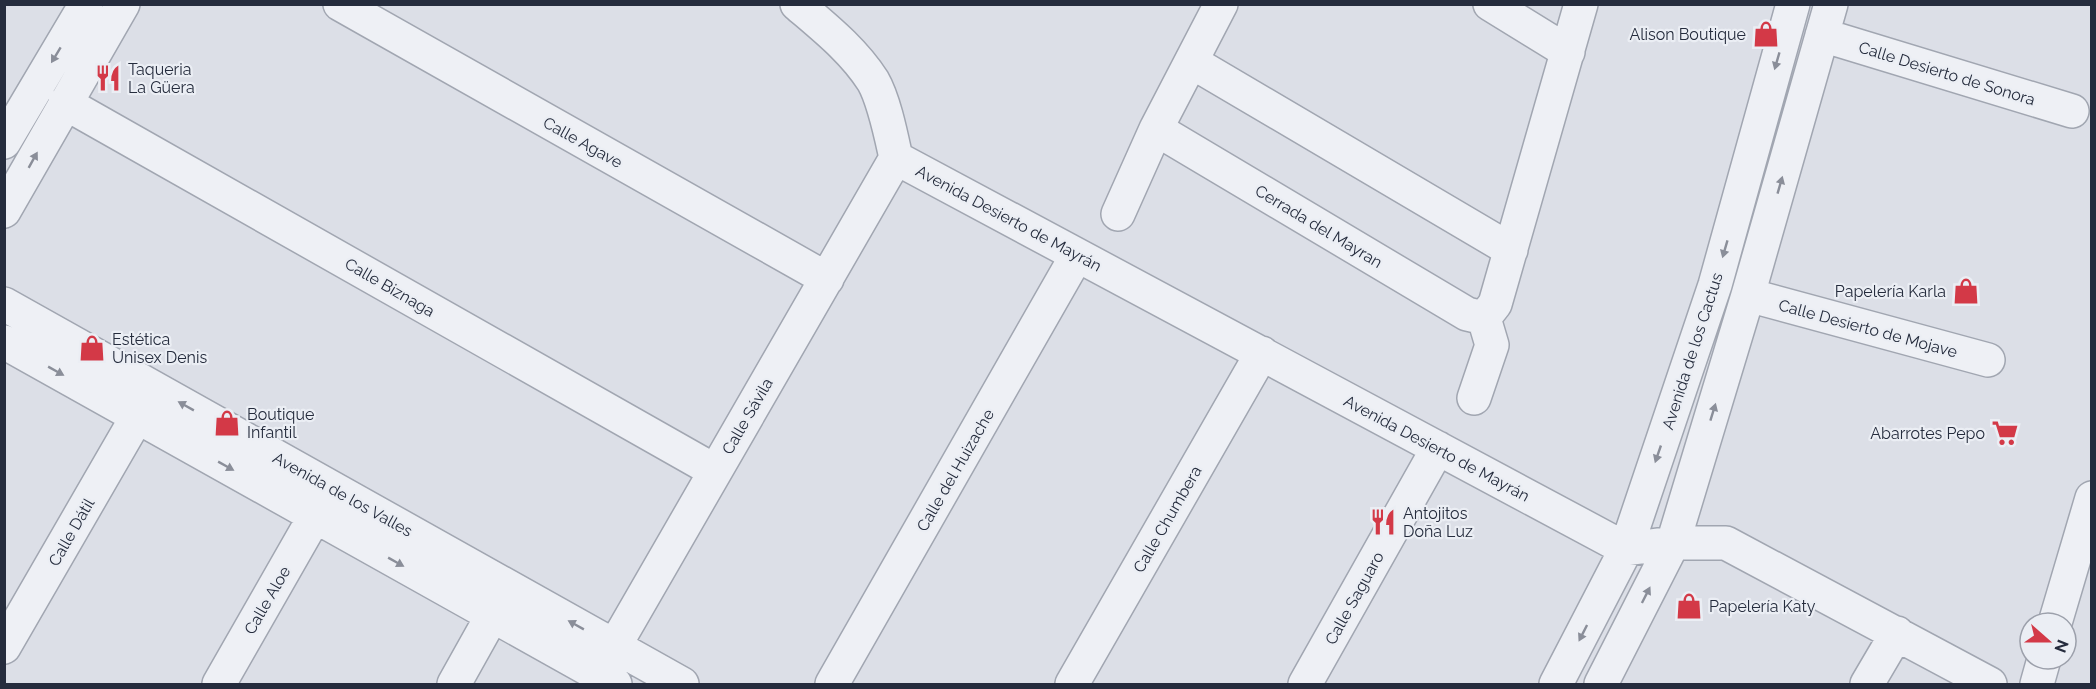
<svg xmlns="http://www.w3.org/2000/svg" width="2096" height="689" font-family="Raleway,sans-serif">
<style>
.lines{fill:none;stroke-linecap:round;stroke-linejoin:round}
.minor-casing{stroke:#a1a6b1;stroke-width:36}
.minor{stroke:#eef0f5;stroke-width:33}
.oneway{fill:#8a8e99}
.labels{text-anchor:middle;stroke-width:4.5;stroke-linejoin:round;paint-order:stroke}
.poi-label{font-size:16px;fill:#252c3d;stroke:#ebeef4;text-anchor:start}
.street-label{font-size:16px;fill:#252c3d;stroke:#ebeef4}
</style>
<rect width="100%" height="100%" fill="#dcdfe7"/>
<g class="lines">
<g class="minor-casing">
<path id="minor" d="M 340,4 L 827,279
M 797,4 C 825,28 853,50 873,81 C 884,100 891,135 896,158
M 1490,4 L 1568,52
M 1822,35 L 2072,111
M 1192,62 L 1511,250
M 65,103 L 715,471
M 1156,129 L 1467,314 L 1484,318
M 4,142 L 86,4
M 896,158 L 1626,549 L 1673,543 L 1726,543 L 1990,684
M 4,211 L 123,4
M 1118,214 L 1156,129 L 1221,4
M 1748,295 L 1988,360
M 4,304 L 682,684
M 1484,318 L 1495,304 L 1581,4
M 4,342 L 615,684
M 1474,398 L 1492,345 L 1484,318
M 2055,623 L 2092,498
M 4,647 L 137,417
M 603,666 L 896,158
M 219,684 L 315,516
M 454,684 L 492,616
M 832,684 L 1077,255
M 1072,684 L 1262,353
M 1305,684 L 1438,448
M 1556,684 L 1626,549 L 1715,285 L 1793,4
M 1601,684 L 1673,543 L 1748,295 L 1831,4
M 1867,684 L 1897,633
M 2037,684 L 2044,659"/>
</g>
<use href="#minor" class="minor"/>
</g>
<defs><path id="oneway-solid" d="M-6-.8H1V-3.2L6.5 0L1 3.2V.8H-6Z" transform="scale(1.5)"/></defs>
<g class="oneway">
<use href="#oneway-solid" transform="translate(56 55) rotate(121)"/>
<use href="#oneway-solid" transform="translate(1777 61) rotate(106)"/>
<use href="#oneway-solid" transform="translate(33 160) rotate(-61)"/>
<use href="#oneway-solid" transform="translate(1780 185) rotate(-74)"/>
<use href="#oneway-solid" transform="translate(1725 249) rotate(106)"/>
<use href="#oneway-solid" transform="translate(56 371) rotate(29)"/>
<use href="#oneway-solid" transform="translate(186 406) rotate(-151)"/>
<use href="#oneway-solid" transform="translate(1713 412) rotate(-73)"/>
<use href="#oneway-solid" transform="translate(1658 454) rotate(109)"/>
<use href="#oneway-solid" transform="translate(226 466) rotate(29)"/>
<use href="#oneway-solid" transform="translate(396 562) rotate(29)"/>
<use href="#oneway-solid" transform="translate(1646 595) rotate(-63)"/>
<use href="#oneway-solid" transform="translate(576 625) rotate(-151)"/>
<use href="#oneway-solid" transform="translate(1583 633) rotate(117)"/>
</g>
<defs>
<g id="shop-bare" transform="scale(2.07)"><path d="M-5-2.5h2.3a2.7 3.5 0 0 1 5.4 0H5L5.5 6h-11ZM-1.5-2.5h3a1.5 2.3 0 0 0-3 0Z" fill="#d33947" stroke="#ebeef4" stroke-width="2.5" paint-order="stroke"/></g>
<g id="restaurant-bare" transform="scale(2.07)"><path d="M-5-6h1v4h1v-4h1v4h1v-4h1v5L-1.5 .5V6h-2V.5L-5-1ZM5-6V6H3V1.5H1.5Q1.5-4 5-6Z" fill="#d33947" stroke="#ebeef4" stroke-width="2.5" paint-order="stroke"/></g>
<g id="supermarket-bare" transform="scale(2.07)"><path d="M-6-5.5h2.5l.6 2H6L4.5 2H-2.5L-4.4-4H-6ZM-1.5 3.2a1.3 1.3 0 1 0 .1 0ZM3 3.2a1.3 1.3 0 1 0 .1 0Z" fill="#d33947" stroke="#ebeef4" stroke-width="2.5" paint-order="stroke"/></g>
</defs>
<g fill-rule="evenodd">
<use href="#shop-bare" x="1766" y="34"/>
<use href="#restaurant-bare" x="108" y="78"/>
<use href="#shop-bare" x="1966" y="291"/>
<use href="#shop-bare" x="92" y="348"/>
<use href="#shop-bare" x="227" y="423"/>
<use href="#supermarket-bare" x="2005" y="433"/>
<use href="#restaurant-bare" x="1383" y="522"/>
<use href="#shop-bare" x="1689" y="606"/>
</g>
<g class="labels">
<g class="poi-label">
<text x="1746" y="40" text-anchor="end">Alison Boutique</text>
<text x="128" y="75">Taqueria<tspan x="128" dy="18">La Güera</tspan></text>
<text x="1946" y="297" text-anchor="end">Papelería Karla</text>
<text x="112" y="345">Estética<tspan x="112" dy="18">Unisex Denis</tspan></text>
<text x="247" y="420">Boutique<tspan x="247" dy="18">Infantil</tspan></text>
<text x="1985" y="439" text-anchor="end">Abarrotes Pepo</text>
<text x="1403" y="519">Antojitos<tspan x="1403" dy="18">Doña Luz</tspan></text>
<text x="1709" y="612">Papelería Katy</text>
</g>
<g class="street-label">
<text transform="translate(1947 73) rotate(17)" y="6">Calle Desierto de Sonora</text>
<text transform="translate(583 142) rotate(29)" y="6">Calle Agave</text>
<text transform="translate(1009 218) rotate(28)" y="6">Avenida Desierto de Mayrán</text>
<text transform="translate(1319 226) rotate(31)" y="6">Cerrada del Mayran</text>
<text transform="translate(390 287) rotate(30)" y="6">Calle Biznaga</text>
<text transform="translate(1868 328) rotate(15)" y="6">Calle Desierto de Mojave</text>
<text transform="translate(1692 351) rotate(-72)" y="6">Avenida de los Cactus</text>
<text transform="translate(747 416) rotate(-60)" y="6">Calle Sávila</text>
<text transform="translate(1437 448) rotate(28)" y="6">Avenida Desierto de Mayrán</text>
<text transform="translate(955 470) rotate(-60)" y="6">Calle del Huizache</text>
<text transform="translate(343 494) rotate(29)" y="6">Avenida de los Valles</text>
<text transform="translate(1167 519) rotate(-60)" y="6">Calle Chumbera</text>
<text transform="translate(71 532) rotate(-60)" y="6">Calle Dátil</text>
<text transform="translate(1354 598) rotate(-61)" y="6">Calle Saguaro</text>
<text transform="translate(267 600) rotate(-60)" y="6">Calle Aloe</text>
</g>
</g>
<rect width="2096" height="689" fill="none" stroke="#252c3d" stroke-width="12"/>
<g transform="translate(2048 641) rotate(111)"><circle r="28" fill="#ebeef4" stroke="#9ca0ab" stroke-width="1.5"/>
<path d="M0-4.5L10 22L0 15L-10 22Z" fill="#d33947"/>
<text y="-9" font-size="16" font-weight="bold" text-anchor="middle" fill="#252c3d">N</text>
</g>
</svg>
